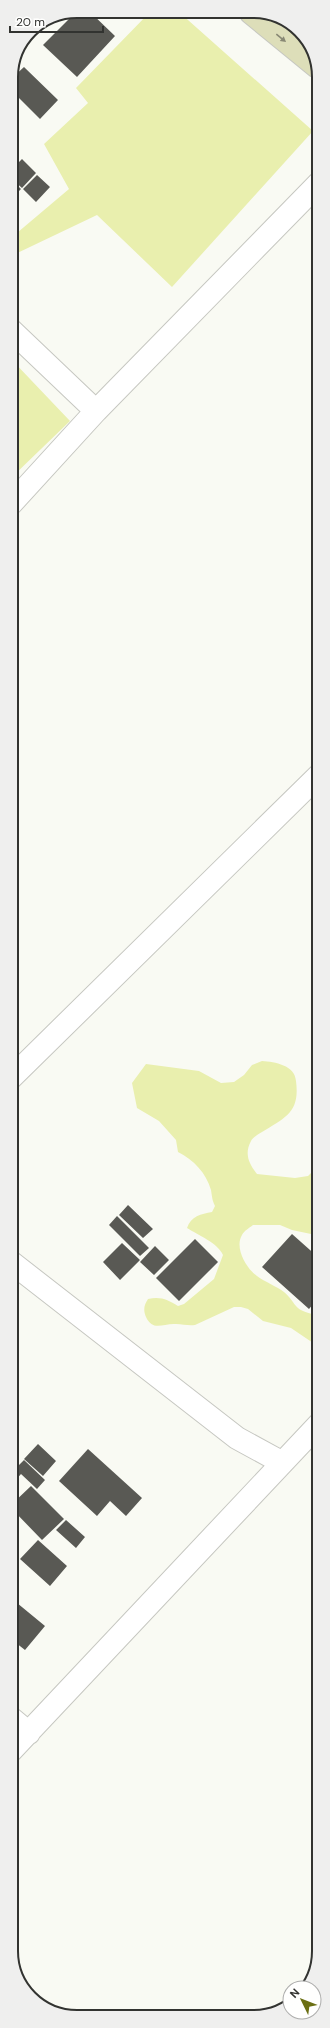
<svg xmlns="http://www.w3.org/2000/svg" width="330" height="2028" font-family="'DM Sans',sans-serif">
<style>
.green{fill:#e9efae}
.building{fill:#595954}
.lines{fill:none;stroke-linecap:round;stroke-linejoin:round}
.minor-casing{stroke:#c6c7c1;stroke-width:24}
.secondary-casing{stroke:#c6c7c1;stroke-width:24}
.minor{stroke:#fff;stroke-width:22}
.secondary{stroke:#dddeb9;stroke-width:22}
.oneway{fill:#888874}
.rim{fill:none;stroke:#323330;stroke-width:2}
</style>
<rect width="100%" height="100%" fill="#f9faf3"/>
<path class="green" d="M 150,12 L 179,12 L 313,131 L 172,287 L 97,215 L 11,256 L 11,238 L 69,189 L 44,144 L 88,103 L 76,88 Z
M 11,359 L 70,421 L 11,478 Z
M 262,1061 C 275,1062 295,1065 296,1081 C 300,1112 286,1117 262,1132 C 259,1134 253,1137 251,1141 C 244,1154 249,1164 257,1174 L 295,1178 L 308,1176 L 319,1165 L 319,1239 L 311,1234 L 292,1230 L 280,1225 L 253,1225 C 249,1228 244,1231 242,1235 C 234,1248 247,1269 257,1276 C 265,1282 276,1286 284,1292 C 297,1303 292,1309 312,1314 L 319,1307 L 319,1347 L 291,1328 L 263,1321 L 248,1309 L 241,1307 L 234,1307 L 195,1325 C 188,1326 183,1324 176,1324 C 163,1323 153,1332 146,1317 C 143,1310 144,1305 148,1299 C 161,1296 168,1300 178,1306 L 184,1304 L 214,1279 L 223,1255 C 218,1243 198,1235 187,1228 C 191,1216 201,1214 212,1212 L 215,1206 C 212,1200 212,1196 211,1190 C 206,1173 194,1160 178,1152 L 176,1140 L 159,1121 L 137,1108 L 132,1083 L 146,1064 L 199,1071 L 221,1083 L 234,1082 L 244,1075 L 252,1065 Z"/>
<path class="building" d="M 77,11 L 89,11 L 115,36 L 77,77 L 43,45 Z
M 24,67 L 58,100 L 40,119 L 11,90 L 11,79 Z
M 22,159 L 36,173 L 22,188 L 11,178 L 11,170 Z
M 37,175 L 50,187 L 36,202 L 23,189 Z
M 11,179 L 21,189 L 11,199 Z
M 128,1205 L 153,1229 L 143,1238 L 119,1215 Z
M 117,1216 L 149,1248 L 140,1256 L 109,1225 Z
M 292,1234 L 319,1258 L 319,1297 L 309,1309 L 262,1267 Z
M 195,1239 L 218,1262 L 179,1301 L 156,1278 Z
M 122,1243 L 140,1260 L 120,1280 L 103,1262 Z
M 155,1246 L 169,1260 L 154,1275 L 140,1262 Z
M 38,1444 L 56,1461 L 43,1476 L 24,1459 Z
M 88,1449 L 142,1498 L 126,1516 L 110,1501 L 97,1516 L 59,1481 Z
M 24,1460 L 45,1480 L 37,1489 L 21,1474 L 13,1483 L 11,1481 L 11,1473 Z
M 31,1486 L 64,1519 L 42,1540 L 11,1508 L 11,1505 Z
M 66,1520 L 85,1537 L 76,1548 L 56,1530 Z
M 38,1540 L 67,1566 L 50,1586 L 20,1559 Z
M 11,1598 L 45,1626 L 25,1650 L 11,1639 Z"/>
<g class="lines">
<g class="minor-casing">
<path id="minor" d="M 11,330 L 96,411
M 11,504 L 96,411 L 319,183
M 11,1078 L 319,775
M 11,1262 L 237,1438 L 281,1462
M 11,1718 L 29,1733
M 11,1751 L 319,1424"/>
</g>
<g class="secondary-casing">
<path id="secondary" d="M 251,13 L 317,67"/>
</g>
<use href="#minor" class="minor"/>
<use href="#secondary" class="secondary"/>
</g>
<defs><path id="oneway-solid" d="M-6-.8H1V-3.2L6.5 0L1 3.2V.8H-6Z"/></defs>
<use class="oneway" href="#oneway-solid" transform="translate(281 38) rotate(39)"/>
<path d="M0 0H330V2028H0ZM77 18H253A59 59 0 0 1 312 77V1951A59 59 0 0 1 253 2010H77A59 59 0 0 1 18 1951V77A59 59 0 0 1 77 18Z" fill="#efefee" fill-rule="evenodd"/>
<path class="rim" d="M77 18H253A59 59 0 0 1 312 77V1951A59 59 0 0 1 253 2010H77A59 59 0 0 1 18 1951V77A59 59 0 0 1 77 18Z"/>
<g transform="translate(302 2000) rotate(313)"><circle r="19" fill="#fffffe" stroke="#adadac"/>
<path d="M0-3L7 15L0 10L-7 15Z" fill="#6b6f13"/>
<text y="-6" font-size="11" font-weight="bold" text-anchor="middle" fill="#323330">N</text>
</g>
<path d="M10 26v6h93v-6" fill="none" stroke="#323330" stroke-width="2"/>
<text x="16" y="26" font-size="12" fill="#323330" stroke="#fffffe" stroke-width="3" paint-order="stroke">20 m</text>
</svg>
